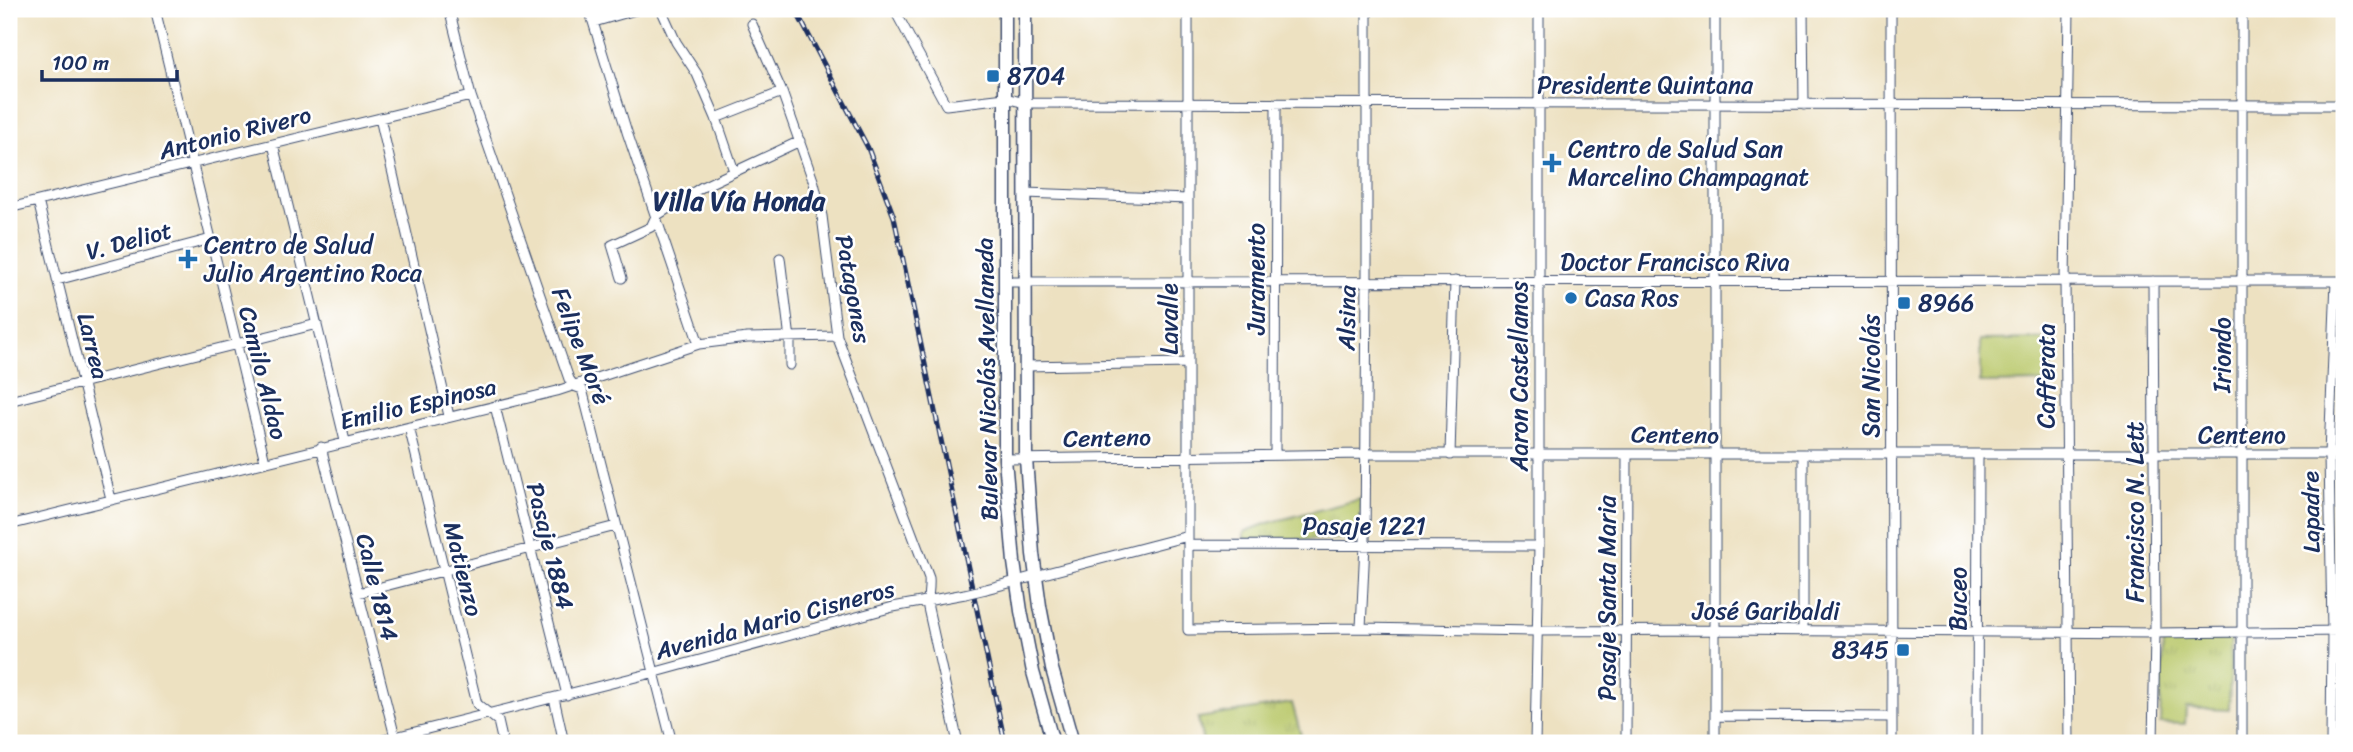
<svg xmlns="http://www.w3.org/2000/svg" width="2353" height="752" font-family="Sriracha,sans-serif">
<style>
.grass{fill:url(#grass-tufts);stroke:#6a7c64;stroke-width:2}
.garden{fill:#b9c86b;stroke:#6a7c64;stroke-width:2}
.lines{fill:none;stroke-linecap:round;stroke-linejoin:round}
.minor-casing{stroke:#3a4a6d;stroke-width:11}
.major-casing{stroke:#3a4a6d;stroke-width:15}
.minor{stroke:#fff;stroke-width:9}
.major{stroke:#fff;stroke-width:12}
.rail-casing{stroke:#1b2f5e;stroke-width:5}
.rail{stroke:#fff;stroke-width:2.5;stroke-dasharray:8;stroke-linecap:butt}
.minor-bridge-casing{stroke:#3a4a6d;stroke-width:11;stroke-linecap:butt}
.minor-bridge{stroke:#fff;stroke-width:9}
.poi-dot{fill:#1f6fb2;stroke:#fff;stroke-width:2.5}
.labels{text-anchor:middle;stroke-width:5;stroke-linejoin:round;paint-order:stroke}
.poi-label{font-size:24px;fill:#1b2f5e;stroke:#fff;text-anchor:start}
.street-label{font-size:24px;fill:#1b2f5e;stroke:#fff}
.neighbourhood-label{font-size:26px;font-weight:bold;fill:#1b2f5e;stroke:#fff}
</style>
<defs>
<pattern id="grass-tufts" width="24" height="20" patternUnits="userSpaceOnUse" patternTransform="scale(1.75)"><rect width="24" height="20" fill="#b9c86b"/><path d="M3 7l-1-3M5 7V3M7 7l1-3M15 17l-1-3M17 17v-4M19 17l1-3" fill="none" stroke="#9eac5f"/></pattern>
</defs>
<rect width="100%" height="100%" fill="#fff"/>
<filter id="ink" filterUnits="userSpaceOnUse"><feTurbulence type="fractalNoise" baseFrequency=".0143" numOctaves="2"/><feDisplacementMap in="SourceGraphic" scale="14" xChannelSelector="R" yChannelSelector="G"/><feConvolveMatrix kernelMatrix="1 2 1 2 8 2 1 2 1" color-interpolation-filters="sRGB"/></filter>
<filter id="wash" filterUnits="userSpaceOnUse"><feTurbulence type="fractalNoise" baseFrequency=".00686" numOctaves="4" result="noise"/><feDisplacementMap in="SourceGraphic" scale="28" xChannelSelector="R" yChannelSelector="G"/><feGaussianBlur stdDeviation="1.57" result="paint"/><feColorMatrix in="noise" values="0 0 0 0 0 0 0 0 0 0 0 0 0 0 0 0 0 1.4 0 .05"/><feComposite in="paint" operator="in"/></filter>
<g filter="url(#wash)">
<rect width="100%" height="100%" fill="#ede1c1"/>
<path class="grass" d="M 1361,499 L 1361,532 L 1355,539 L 1244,540 L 1244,532 L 1268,523 Z
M 2163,639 L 2231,640 L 2229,710 L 2186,708 L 2185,724 L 2160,723 Z
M 1292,703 L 1303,743 L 1203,743 L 1198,718 Z"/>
<path class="garden" d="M 2052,339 L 2052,382 L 1980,383 L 1980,340 Z"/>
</g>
<g filter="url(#ink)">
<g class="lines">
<g class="minor-casing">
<path id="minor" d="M 155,9 L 265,461
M 449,9 L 471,96 L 569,379 L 574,386 L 582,389 L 672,743
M 589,9 L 627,132 L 699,344
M 661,9 L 676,42 L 697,74 L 716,118 L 734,171
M 894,9 L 946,105 L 1005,98 L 1025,103 L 2344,105
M 1188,9 L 1188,630 L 1361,628 L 1536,631 L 1714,630 L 2155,633 L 2344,631
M 1803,9 L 1804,105
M 1891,9 L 1892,743
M 594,22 L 639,9
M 752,24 L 782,92 L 814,183 L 822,216 L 837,336 L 929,578 C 930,589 927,598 928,608 L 958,743
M 380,118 L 449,416
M 716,118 L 782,92
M 273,144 L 345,441
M 1025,193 L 1188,199
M 38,201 L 111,499
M 9,208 L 471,96
M 780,258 L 790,339 L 790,365
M 622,278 L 612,245 L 651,227 L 656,216 L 702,187 L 800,141
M 57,280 L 211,239
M 2153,281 L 2155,633 L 2153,743
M 1005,282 L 2344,281
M 1025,366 L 1188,363
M 9,401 L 317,324
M 495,406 L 567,695
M 409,427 L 477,704 L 498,721 L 503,743
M 321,447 L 395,737
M 1275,455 L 1276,104
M 1450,455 L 1455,281
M 1803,455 L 1803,631
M 1005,459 L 1364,454 L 2344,454
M 9,525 L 557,391 L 699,344 L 747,338 L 837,336
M 1188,545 L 1539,546
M 986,589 L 1188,536
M 358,593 L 616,526
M 1361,628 L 1365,544 L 1367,282 L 1367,9
M 554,698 L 564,743
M 1715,716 L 1892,717
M 415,733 L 417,743
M 371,743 L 656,672 L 893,607 L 965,594
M 1535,743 L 1539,546 L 1539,9
M 1626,743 L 1627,454
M 1715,743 L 1715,9
M 1977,743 L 1978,455
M 2069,743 L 2065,281 L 2069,9
M 2242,743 L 2242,9
M 2331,743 L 2332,631 L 2329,454 L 2336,281"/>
</g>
<g class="major-casing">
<path id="major" d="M 1005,9 L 1005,459 L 1014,562 L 1021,611 L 1033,672 L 1053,743
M 1025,9 L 1026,459 L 1033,554 L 1040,606 L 1052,669 L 1073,743"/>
</g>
<use href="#minor" class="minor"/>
<use href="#major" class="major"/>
<g class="rail-casing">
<path id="rail" d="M 795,9 L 868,148 L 894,217 L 1005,743"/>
</g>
<use href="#rail" class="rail"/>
<g class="minor-bridge-casing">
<path id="minor-bridge" d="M 965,594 L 986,589"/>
</g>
<use href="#minor-bridge" class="minor-bridge"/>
</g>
</g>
<g class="poi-dot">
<rect x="986" y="69" width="14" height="14" rx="3.5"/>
<path d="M1548.5 152.5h7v7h7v7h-7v7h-7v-7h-7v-7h7z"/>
<path d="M184.5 248.5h7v7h7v7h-7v7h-7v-7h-7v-7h7z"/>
<circle cx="1571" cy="298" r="7"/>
<rect x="1897" y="296" width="14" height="14" rx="3.5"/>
<rect x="1896" y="643" width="14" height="14" rx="3.5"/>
</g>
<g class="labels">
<g class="poi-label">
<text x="1007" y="84">8704</text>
<text x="1568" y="157">Centro de Salud San<tspan x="1568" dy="28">Marcelino Champagnat</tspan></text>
<text x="204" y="253">Centro de Salud<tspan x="204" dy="28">Julio Argentino Roca</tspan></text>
<text x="1585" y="306">Casa Ros</text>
<text x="1918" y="311">8966</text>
<text x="1889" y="658" text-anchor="end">8345</text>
</g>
<g class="street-label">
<text x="1645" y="93">Presidente Quintana</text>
<text transform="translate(235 133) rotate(-14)" y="8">Antonio Rivero</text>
<text transform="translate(129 241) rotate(-15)" y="8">V. Deliot</text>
<text x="1675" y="270">Doctor Francisco Riva</text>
<text transform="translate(1256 279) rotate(-90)" y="8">Juramento</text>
<text transform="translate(853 289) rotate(80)" y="8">Patagones</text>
<text transform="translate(1347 318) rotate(-89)" y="8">Alsina</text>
<text transform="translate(1169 319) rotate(-90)" y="8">Lavalle</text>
<text transform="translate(93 346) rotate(76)" y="8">Larrea</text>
<text transform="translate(581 346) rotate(69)" y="8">Felipe Moré</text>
<text transform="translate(2222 355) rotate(-90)" y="8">Iriondo</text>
<text transform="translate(263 373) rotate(76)" y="8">Camilo Aldao</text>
<text transform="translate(1519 376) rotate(-90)" y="8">Aaron Castellanos</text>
<text transform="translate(1871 376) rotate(-90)" y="8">San Nicolás</text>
<text transform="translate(2046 376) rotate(-90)" y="8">Cafferata</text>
<text transform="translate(987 379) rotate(-91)" y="8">Bulevar Nicolás Avellaneda</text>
<text transform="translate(418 404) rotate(-13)" y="8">Emilio Espinosa</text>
<text transform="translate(1675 435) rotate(1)" y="8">Centeno</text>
<text x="2242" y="443">Centeno</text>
<text transform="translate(1107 438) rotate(-1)" y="8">Centeno</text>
<text transform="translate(2135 512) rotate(-90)" y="8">Francisco N. Lett</text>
<text transform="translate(2311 512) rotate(-91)" y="8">Lapadre</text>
<text x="1364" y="534">Pasaje 1221</text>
<text transform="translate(550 546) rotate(76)" y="8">Pasaje 1884</text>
<text transform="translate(463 569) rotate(76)" y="8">Matienzo</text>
<text transform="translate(377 587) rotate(76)" y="8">Calle 1814</text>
<text transform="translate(1607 598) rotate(-90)" y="8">Pasaje Santa Maria</text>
<text transform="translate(1958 599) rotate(-90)" y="8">Buceo</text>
<text x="1766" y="619">José Garibaldi</text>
<text transform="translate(775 620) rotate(-15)" y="8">Avenida Mario Cisneros</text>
</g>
<g class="neighbourhood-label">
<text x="739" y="210">Villa Vía Honda</text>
</g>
</g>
<rect width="2353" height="752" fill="none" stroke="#fff" stroke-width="35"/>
<path d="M42 70v10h135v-10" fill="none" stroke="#1b2f5e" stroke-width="3.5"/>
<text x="52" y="70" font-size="21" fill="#1b2f5e" stroke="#ffffff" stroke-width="5" paint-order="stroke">100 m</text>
</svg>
